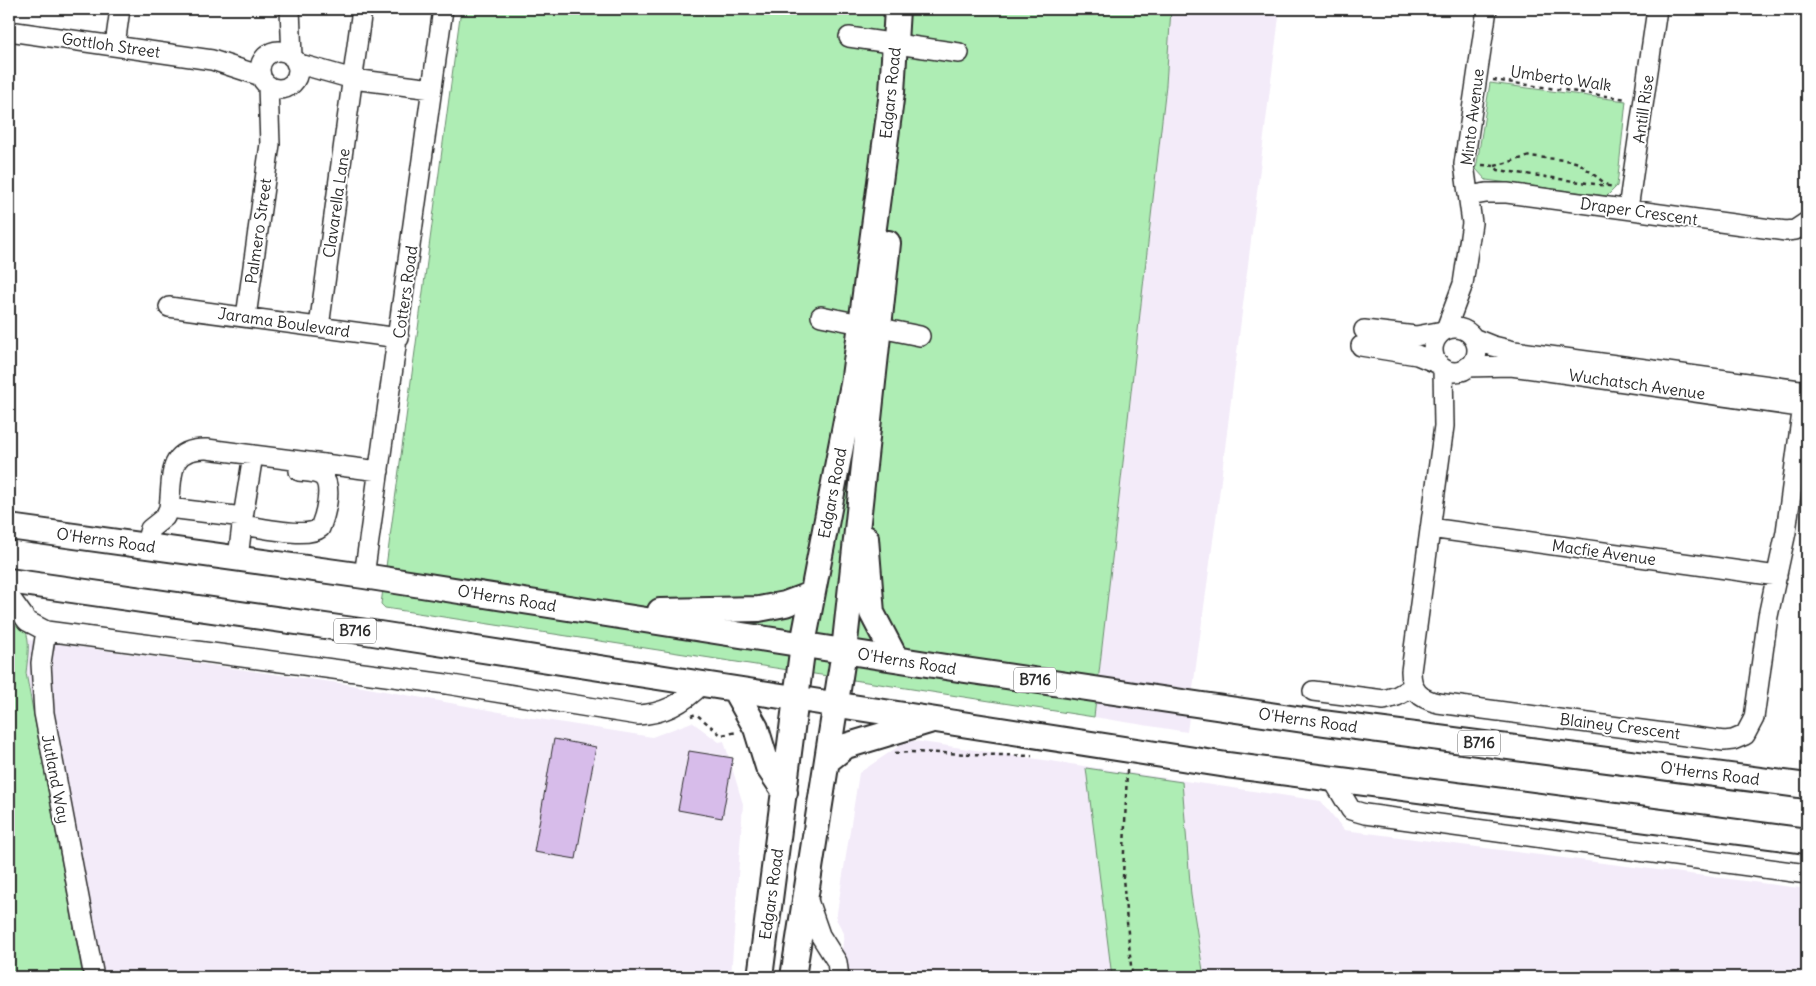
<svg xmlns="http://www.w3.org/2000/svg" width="1816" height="986" font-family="Delius,sans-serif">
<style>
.built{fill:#f3ebf9}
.green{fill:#aeedb4;stroke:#6c8c70}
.building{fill:#d7bcea;stroke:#2b2b2b}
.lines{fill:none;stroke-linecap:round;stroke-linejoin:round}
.minor-casing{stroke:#2b2b2b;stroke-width:22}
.major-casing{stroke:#2b2b2b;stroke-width:28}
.path{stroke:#2b2b2b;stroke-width:2.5;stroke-dasharray:4 4;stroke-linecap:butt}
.minor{stroke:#fff;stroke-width:19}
.major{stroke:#fff;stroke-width:24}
.labels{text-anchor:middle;stroke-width:4;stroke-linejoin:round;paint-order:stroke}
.shield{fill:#fff;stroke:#6b6b6b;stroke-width:1}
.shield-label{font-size:15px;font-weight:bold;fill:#2b2b2b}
.street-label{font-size:16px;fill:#2b2b2b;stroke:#fff}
</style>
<rect width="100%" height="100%" fill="#fff"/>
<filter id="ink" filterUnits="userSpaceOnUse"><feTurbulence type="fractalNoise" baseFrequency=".02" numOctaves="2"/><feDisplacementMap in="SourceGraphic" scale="10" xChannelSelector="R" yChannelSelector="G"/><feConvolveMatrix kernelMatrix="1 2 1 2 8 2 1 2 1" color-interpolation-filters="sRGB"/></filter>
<g filter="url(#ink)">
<path class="built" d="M 1171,9 L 1280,9 L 1218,504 L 1187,732 L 1094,717 L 1166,85 Z
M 29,640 L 346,684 L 533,718 L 652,737 L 692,722 L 719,742 L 724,741 L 743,804 L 731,977 L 83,977 L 26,673 Z
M 908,740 L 1321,801 L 1344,830 L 1807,889 L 1807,977 L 839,977 L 844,933 L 836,919 L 859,773 Z"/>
<path class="green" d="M 461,9 L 1171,9 L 1166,85 L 1094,717 L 385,608 L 381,604 Z
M 1490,83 L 1626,101 L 1617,186 L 1607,196 L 1486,180 L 1476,169 Z
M 9,610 C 33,629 29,645 26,673 L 83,977 L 9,977 Z
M 1086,768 L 1182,782 L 1191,895 L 1204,977 L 1112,977 Z"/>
<path class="building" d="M 554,739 L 596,747 L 576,859 L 534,852 Z
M 689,751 L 733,758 L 722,818 L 678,810 Z"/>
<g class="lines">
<g class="minor-casing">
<path id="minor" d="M 290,9 L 292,57
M 9,31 L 212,60 L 261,76
M 849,37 L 959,53
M 115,45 L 120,9
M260 70a19 19 0 1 1 38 0a19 19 0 1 1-38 0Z
M 296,63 L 353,79 L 432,89
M 1469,196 L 1486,193 L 1507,193 L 1786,231 L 1795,230 L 1807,222
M 1628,209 L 1657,9
M 169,307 L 399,338
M 821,316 L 920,336
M 246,317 L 270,144 L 268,86
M 319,327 L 362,9
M1433 350a22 22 0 1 1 44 0a22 22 0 1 1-44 0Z
M 1446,329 L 1463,284 L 1472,223 L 1464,164 L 1487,9
M 1364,330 L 1416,336 L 1443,331
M 1473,338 L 1493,346 L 1514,351 L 1807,391
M 1361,346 L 1417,355 L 1439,364
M 1467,367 L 1511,366 L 1807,408
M 1443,368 L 1444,426 L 1411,671 C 1411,691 1420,699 1438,703 L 1724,741 L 1733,740 L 1745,735 L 1754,718 L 1768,616 L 1786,532 L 1805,390
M 253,455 L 243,517 L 169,508 C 173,477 166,448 207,449 L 379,471
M 242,525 C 260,527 307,539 320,528 C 325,516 333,487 323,477 C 318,472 306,472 299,471
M 1430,528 L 1777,576
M 145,546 L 150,529 L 165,517 L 169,508
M 238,558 L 243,517
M 364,576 L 443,9
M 9,596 L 27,621 L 46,631 L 41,663 L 44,713 L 94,977
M 46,631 L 446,684 L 638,715 C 663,714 685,702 702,684
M 1313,691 L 1384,700 L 1397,696 L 1413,687
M 1333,780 L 1351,810 L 1365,814 L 1807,874
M 806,895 L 820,935 L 837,962 L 839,977"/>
</g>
<g class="major-casing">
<path id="major" d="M 9,527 L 364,576 L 965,670 L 1324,723 L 1807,786
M 866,538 L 872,613 L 896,659
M 9,581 L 360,631 L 1227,765 L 1807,841
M 660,611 L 759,609 L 785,604 L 812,594
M 734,689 L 756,728 L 768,767 L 785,792
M 827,761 L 846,746 L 929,721
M 760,977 L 803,644 L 853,384 L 892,92 L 897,9
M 793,977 L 844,651 L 888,243"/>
</g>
<path class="path" d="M 1493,80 L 1627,99
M 1482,165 L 1495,166 L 1498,170 L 1615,187
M 1495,166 L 1530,156 L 1571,161 L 1579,163 L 1607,185
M 1804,373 L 1807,352
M 691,716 L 696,714 L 721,735 L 737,732
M 895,753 L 910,752 L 1032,756
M 1127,770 L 1123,878 L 1132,977"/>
<use href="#minor" class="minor"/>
<use href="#major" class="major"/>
</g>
</g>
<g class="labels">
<g class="shield">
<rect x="334" y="618.5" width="42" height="25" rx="4"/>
<rect x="1014" y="667.5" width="42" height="25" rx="4"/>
<rect x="1458" y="730.5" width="42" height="25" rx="4"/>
</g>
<g class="shield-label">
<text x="355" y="636">B716</text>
<text x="1035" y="685">B716</text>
<text x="1479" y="748">B716</text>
</g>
<g class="street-label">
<text transform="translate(111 45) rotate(8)" y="6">Gottloh Street</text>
<text transform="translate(1561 78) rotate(8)" y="6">Umberto Walk</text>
<text transform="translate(890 93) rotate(-84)" y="6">Edgars Road</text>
<text transform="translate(1643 109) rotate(-82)" y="6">Antill Rise</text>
<text transform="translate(1472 117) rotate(-83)" y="6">Minto Avenue</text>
<text transform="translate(336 203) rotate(-82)" y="6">Clavarella Lane</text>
<text transform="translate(1639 211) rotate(8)" y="6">Draper Crescent</text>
<text transform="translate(258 231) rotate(-82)" y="6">Palmero Street</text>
<text transform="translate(405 292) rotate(-82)" y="6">Cotters Road</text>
<text transform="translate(284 322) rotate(8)" y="6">Jarama Boulevard</text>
<text transform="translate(1637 384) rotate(8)" y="6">Wuchatsch Avenue</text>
<text transform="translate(832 493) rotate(-79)" y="6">Edgars Road</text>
<text transform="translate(106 540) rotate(8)" y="6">O'Herns Road</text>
<text transform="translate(1604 552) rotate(8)" y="6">Macfie Avenue</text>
<text transform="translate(507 598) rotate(9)" y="6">O'Herns Road</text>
<text transform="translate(907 661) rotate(9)" y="6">O'Herns Road</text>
<text transform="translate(1308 720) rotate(8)" y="6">O'Herns Road</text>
<text transform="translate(1620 726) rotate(7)" y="6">Blainey Crescent</text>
<text transform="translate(1710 773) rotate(7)" y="6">O'Herns Road</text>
<text transform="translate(56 779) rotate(79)" y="6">Jutland Way</text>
<text transform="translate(771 894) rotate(-82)" y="6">Edgars Road</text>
</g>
</g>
<rect width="1816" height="986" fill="none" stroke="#fff" stroke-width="30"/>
<rect x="15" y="15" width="1786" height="956" fill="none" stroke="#2b2b2b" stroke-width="2" filter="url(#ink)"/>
</svg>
